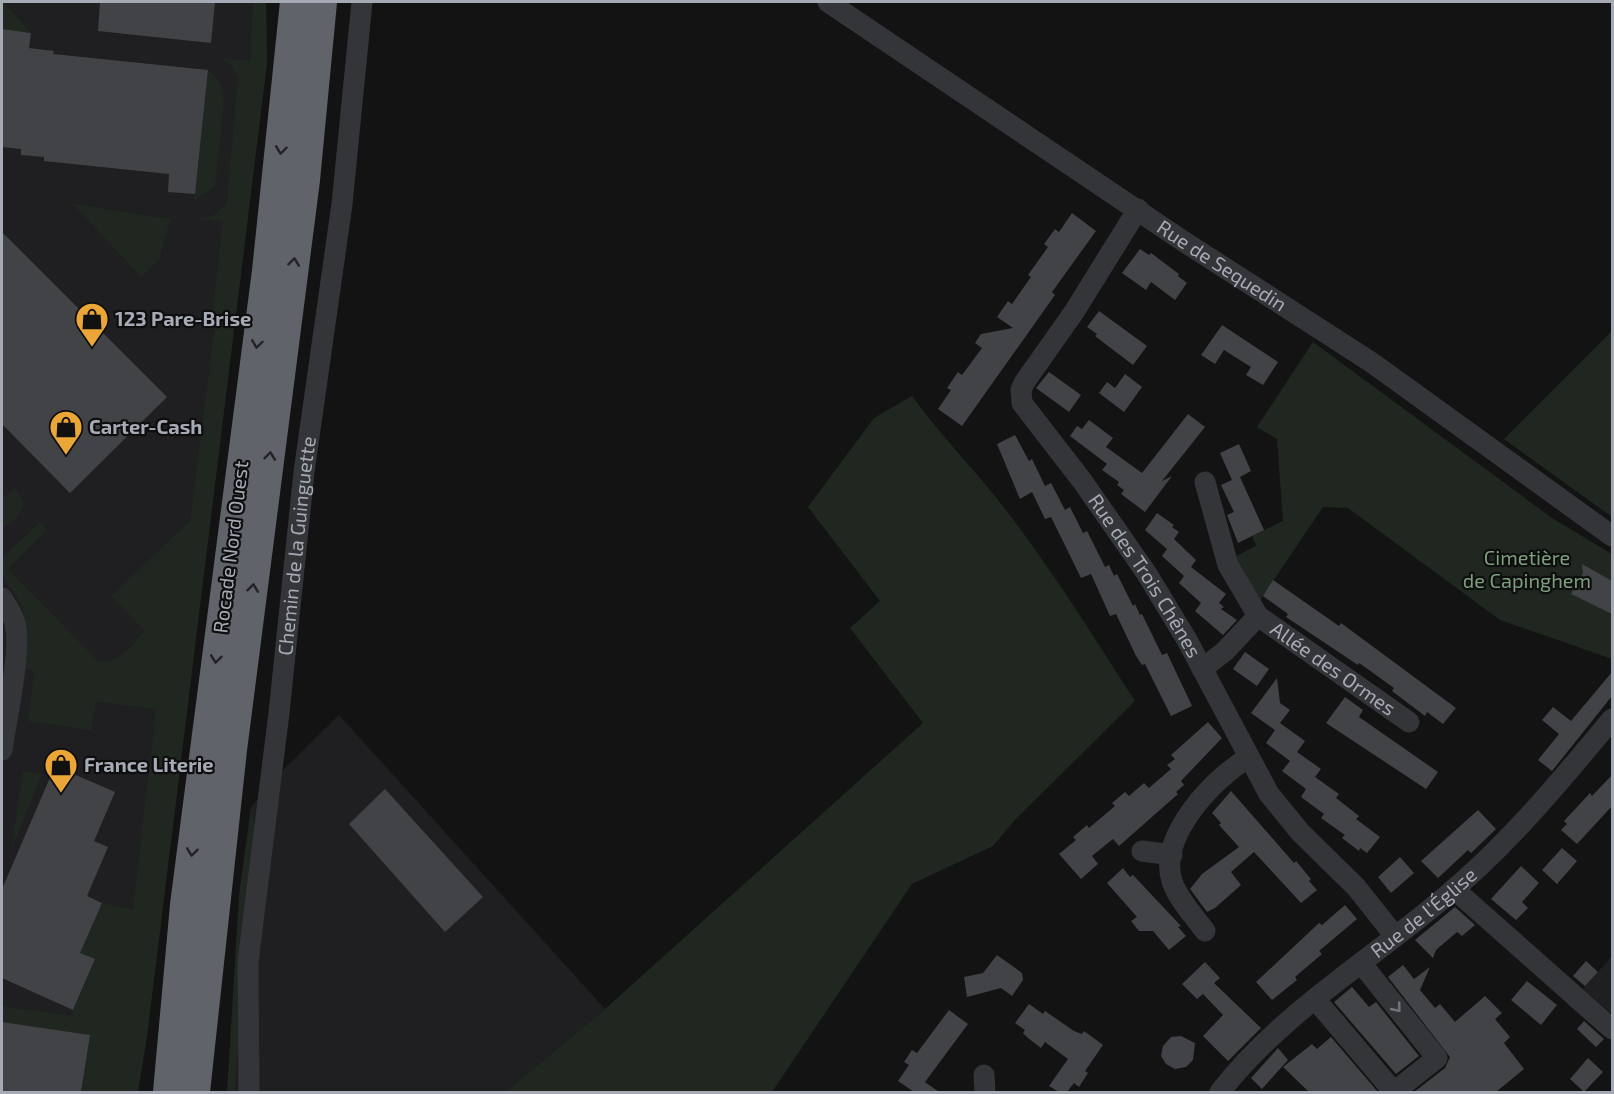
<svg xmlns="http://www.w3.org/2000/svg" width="1614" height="1094" font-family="'Exo 2',sans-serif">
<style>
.built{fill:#1f1f21}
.green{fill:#1f2720}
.building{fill:#424347}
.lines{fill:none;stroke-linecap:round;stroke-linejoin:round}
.minor{stroke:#343539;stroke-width:21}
.highway{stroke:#60636a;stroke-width:30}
.oneway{stroke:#222326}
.oneway2{stroke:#72757d}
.labels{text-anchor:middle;stroke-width:4.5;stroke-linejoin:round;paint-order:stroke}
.street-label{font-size:20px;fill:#a5aab4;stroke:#0e0e0f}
.poi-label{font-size:20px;font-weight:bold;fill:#a5aab4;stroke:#0e0e0f;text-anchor:start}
.park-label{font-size:20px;fill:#7d9f7d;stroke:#0e0e0f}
</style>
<rect width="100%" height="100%" fill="#131314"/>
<path class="built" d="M 2,2 L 266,2 L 267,63 L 138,1092 L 2,1092 Z
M 339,715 L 605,1009 L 505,1092 L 235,1092 L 256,832 L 251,807 L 279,774 Z
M 1612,956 L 1612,1014 L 1583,989 Z"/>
<path class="green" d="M 2,2 L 3,2 L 31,33 L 2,29 Z
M 253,2 L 266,2 L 267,63 L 147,1037 L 138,1092 L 81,1092 L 89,1035 L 2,1022 L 2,1006 L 71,1016 L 95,960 L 80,953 L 102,903 L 133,910 L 156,709 L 96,702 L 91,730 L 28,721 L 34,671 L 22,667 C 24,647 30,625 21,605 C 10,582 2,588 2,558 L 40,522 L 47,530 L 8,569 L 98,661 C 120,665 131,645 145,631 L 111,596 L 190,521 L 216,319 L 212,314 L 223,221 L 171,217 L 159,260 L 141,277 L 73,204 C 110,209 175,224 209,217 C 217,215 222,208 227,202 L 238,77 L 231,65 L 220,58 L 250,61 Z
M 208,70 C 219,78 222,87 224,101 L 215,187 L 194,200 Z
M 1612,331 L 1612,517 L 1504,439 Z
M 1313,342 L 1552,518 L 1612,554 L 1612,659 L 1500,620 L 1348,508 L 1323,507 L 1259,602 L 1232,558 L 1256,546 L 1252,536 L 1283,521 L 1277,439 L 1257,427 Z
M 912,396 C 941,436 976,471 1006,510 C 1053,571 1093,636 1135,701 L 1014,821 L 993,846 L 912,884 L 772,1092 L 505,1092 L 605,1009 L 923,723 L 850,628 L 880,601 L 808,507 L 874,418 Z
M 15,487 L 24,505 C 21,514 11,525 2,527 L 2,494 L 5,497 Z
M 23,771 L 42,774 L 11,850 Z
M 251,807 L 256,832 L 235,1092 L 227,1092 L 239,895 Z"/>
<path class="building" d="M 100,2 L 215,2 L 211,43 L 98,31 Z
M 2,29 L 31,33 L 29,48 L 54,51 L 53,54 L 208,70 L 195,194 L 168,192 L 169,174 L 44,161 L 44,157 L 21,155 L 21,149 L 2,147 Z
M 1072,213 L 1096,231 L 1052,292 L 1055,295 L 962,426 L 938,409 L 951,390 L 947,388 L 958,372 L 962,375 L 982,348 L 975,343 L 981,334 L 1013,328 L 997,317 L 1008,301 L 1012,304 L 1031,277 L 1028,275 L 1048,247 L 1044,244 L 1055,229 L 1059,232 Z
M 2,232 L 167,397 L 70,493 L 2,424 Z
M 1140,249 L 1149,255 L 1151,253 L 1179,274 L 1178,276 L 1187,283 L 1175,300 L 1151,282 L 1146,290 L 1122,273 Z
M 1099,311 L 1147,346 L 1133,365 L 1095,336 L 1097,334 L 1087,327 Z
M 1222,325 L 1278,362 L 1263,385 L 1246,375 L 1251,367 L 1224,350 L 1215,364 L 1201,355 Z
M 1049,372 L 1081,395 L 1069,412 L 1036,388 Z
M 1125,374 L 1142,387 L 1124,412 L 1099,393 L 1107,382 L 1115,388 Z
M 1188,414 L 1205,427 L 1162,481 L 1172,476 L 1145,512 L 1121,494 L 1124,490 L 1117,485 L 1119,482 L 1102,470 L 1107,464 L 1070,436 L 1077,426 L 1082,429 L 1089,420 L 1113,438 L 1106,447 L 1142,473 Z
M 1015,435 L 1029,461 L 1032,459 L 1045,486 L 1051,483 L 1065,510 L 1070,507 L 1083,533 L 1087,531 L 1105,567 L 1109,565 L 1114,576 L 1117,574 L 1133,606 L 1135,604 L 1140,615 L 1142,614 L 1162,655 L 1167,653 L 1192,706 L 1171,716 L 1145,664 L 1142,665 L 1136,656 L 1116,614 L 1110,616 L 1091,574 L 1081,578 L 1051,517 L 1045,519 L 1032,492 L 1020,499 L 997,444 Z
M 1239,444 L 1251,471 L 1240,477 L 1264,530 L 1238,543 L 1227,515 L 1234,512 L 1221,485 L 1232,480 L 1220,453 Z
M 1157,513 L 1174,525 L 1172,527 L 1179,532 L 1174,539 L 1196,560 L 1191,567 L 1226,594 L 1219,603 L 1224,607 L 1221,609 L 1237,620 L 1223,635 L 1195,611 L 1201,603 L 1179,583 L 1184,576 L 1162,556 L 1167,549 L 1145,530 Z
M 1582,564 L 1612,581 L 1612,614 L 1571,594 L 1583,573 Z
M 1273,580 L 1339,626 L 1341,623 L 1456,708 L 1443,724 L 1427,712 L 1425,716 L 1392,691 L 1394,688 L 1369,670 L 1359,663 L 1358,665 L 1286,617 L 1288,614 L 1263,596 Z
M 1245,652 L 1269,669 L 1257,686 L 1233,669 Z
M 1612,672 L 1612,696 L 1552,771 L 1538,760 L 1559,734 L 1542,720 L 1553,707 L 1571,721 Z
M 1277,678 L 1280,703 L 1290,710 L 1280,723 L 1305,741 L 1297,752 L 1321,769 L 1315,777 L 1339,794 L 1336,798 L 1359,816 L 1356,819 L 1380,837 L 1367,853 L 1360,848 L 1359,851 L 1342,838 L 1345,835 L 1321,818 L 1324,814 L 1301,797 L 1306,789 L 1282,771 L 1290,761 L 1266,743 L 1275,730 L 1251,713 Z
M 1345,697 L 1363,710 L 1359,717 L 1438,772 L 1426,789 L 1326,723 Z
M 1208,722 L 1222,738 L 1181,781 L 1184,785 L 1176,792 L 1178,794 L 1119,846 L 1113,839 L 1092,856 L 1098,864 L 1081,879 L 1059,854 L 1076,840 L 1073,837 L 1087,825 L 1089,828 L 1115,806 L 1112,803 L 1125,792 L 1129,796 L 1144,783 L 1149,788 L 1171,769 L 1167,765 L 1175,759 L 1171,755 Z
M 55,766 L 115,792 L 94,841 L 108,847 L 87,896 L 102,903 L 80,953 L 95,959 L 73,1010 L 2,978 L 2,889 Z
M 1612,775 L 1612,806 L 1577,844 L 1561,830 L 1567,824 L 1564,821 L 1590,793 L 1592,796 Z
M 385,789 L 483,897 L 445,932 L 349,824 Z
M 1231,791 L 1294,863 L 1296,861 L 1311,879 L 1309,881 L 1317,890 L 1301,903 L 1254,852 L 1231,872 L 1241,885 L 1215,908 L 1207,912 L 1190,889 L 1202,874 L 1239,847 L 1219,825 L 1221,823 L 1212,813 Z
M 1478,810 L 1496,829 L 1471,853 L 1468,850 L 1438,878 L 1421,861 Z
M 1562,848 L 1577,861 L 1557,884 L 1542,870 Z
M 1400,857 L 1414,873 L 1391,893 L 1378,877 Z
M 1521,866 L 1539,883 L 1522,902 L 1528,908 L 1516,920 L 1491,899 Z
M 1123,868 L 1130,877 L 1133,875 L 1181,926 L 1178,927 L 1186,936 L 1169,950 L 1153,931 L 1139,931 L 1131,921 L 1137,917 L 1107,883 Z
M 1345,905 L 1357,919 L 1319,951 L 1322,954 L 1295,977 L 1297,980 L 1272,1000 L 1256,982 L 1319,923 L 1322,925 Z
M 1455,907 L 1475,925 L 1462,936 L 1457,932 L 1436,950 L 1433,958 L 1415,940 Z
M 997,955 L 1022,973 L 1023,980 L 1012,996 L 1001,988 L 967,997 L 964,977 L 983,973 Z
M 1586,961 L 1598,972 L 1585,986 L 1573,976 Z
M 1205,962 L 1220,978 L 1214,983 L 1261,1028 L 1228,1061 L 1203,1036 L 1223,1015 L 1203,994 L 1197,999 L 1182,984 Z
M 1403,965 L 1414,979 L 1430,967 L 1420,990 L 1435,1008 L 1440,1004 L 1455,1022 L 1485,996 L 1502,1013 L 1495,1019 L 1510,1037 L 1504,1043 L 1524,1069 L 1496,1092 L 1414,1092 L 1445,1068 L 1450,1057 L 1388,977 Z
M 1527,981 L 1557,1005 L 1541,1025 L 1511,1000 Z
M 1352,987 L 1369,1007 L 1376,1002 L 1419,1056 L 1396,1074 L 1334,1002 Z
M 1029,1004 L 1043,1014 L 1045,1011 L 1074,1031 L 1082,1034 L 1084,1031 L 1103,1045 L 1085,1071 L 1088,1073 L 1079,1087 L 1074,1083 L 1067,1092 L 1059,1092 L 1049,1086 L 1068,1059 L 1045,1042 L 1041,1048 L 1028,1038 L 1023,1033 L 1025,1030 L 1015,1023 Z
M 949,1010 L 968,1024 L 925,1082 L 939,1092 L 914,1092 L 898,1081 L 909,1065 L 904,1062 L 912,1050 L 917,1053 Z
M 1584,1021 L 1604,1039 L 1596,1047 L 1577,1029 Z
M 2,1022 L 90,1035 L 81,1092 L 2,1092 Z
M 1181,1036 L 1195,1043 L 1193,1060 L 1186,1067 L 1175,1069 L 1166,1064 L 1161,1056 L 1163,1046 L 1171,1037 Z
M 1331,1037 L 1378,1092 L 1309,1092 L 1283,1067 L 1312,1044 L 1317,1049 Z
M 1278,1048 L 1288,1060 L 1262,1089 L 1251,1078 Z
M 1588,1058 L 1603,1072 L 1584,1092 L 1570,1079 Z"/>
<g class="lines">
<g class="minor">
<path id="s1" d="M 828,2 L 1183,241 L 1371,362 L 1612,536"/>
<path id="s2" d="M 1138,209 L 1074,312 L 1024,383 L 1021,390 L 1022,403 L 1083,482 L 1147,574 L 1187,640 L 1269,794 L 1300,832 L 1356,887 L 1395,936"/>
<path id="s3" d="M 1205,482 L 1228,565 L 1258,616 L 1409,722"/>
<path d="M 2,598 C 6,606 13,614 15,623 C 22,651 6,720 2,750"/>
<path d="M 1202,669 L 1225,651 L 1258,616"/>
<path d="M 1142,851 L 1172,855"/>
<path d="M 1454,889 L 1612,1029"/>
<path d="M 1205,931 C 1194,916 1177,898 1172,881 C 1158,836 1214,778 1248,758"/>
<path d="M 1315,999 L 1394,1092 L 1437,1058 L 1361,963"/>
<path d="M 984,1075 L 985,1092"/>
<path id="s4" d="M 249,1092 L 248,962 L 279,713 L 304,472 L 342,204 L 362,2"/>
<path id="s5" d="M 1220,1092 C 1280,1015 1366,963 1440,901 C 1505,848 1559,783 1612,719"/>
</g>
<path class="highway" d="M 168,1092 L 185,905 L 267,271 L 295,2
M 195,1092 L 232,750 L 305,180 L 322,2"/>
</g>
<defs><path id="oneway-chevron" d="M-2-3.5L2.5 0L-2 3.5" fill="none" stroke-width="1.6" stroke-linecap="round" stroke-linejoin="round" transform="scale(1.5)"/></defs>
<g class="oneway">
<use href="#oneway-chevron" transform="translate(281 150) rotate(97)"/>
<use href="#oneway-chevron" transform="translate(294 262) rotate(-83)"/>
<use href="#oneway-chevron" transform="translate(257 344) rotate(98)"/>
<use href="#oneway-chevron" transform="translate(270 456) rotate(-83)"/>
<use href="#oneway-chevron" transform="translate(253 588) rotate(-83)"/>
<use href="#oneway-chevron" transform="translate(216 659) rotate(97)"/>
<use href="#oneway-chevron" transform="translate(192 852) rotate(97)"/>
</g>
<use class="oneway2" href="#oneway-chevron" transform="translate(1397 1008) rotate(51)"/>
<defs>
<g id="shop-pin" transform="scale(1.725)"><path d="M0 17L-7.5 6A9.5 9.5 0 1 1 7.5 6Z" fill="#eaa636" stroke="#0e0e0f"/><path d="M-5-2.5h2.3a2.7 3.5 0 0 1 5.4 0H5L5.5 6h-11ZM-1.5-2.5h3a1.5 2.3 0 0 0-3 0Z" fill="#111"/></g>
</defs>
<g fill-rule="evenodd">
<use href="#shop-pin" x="92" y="319"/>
<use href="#shop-pin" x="66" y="427"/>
<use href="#shop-pin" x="61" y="765"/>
</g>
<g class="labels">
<g class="street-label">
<text dy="7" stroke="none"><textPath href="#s1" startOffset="474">Rue de Sequedin</textPath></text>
<text transform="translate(231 547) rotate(-83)" y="7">Rocade Nord Ouest</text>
<text dy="7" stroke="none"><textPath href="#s4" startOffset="549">Chemin de la Guinguette</textPath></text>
<text dy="7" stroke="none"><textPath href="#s2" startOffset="441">Rue des Trois Chênes</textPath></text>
<text dy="7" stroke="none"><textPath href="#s3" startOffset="237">Allée des Ormes</textPath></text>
<text dy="7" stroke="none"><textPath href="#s5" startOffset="272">Rue de l'Église</textPath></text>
</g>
<g class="poi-label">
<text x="115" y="326">123 Pare-Brise</text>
<text x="89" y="434">Carter-Cash</text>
<text x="84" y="772">France Literie</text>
</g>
<g class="park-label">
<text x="1527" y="565">Cimetière<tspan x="1527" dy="23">de Capinghem</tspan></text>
</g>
</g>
<rect width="1614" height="1094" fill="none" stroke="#a5aab4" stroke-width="6"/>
</svg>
